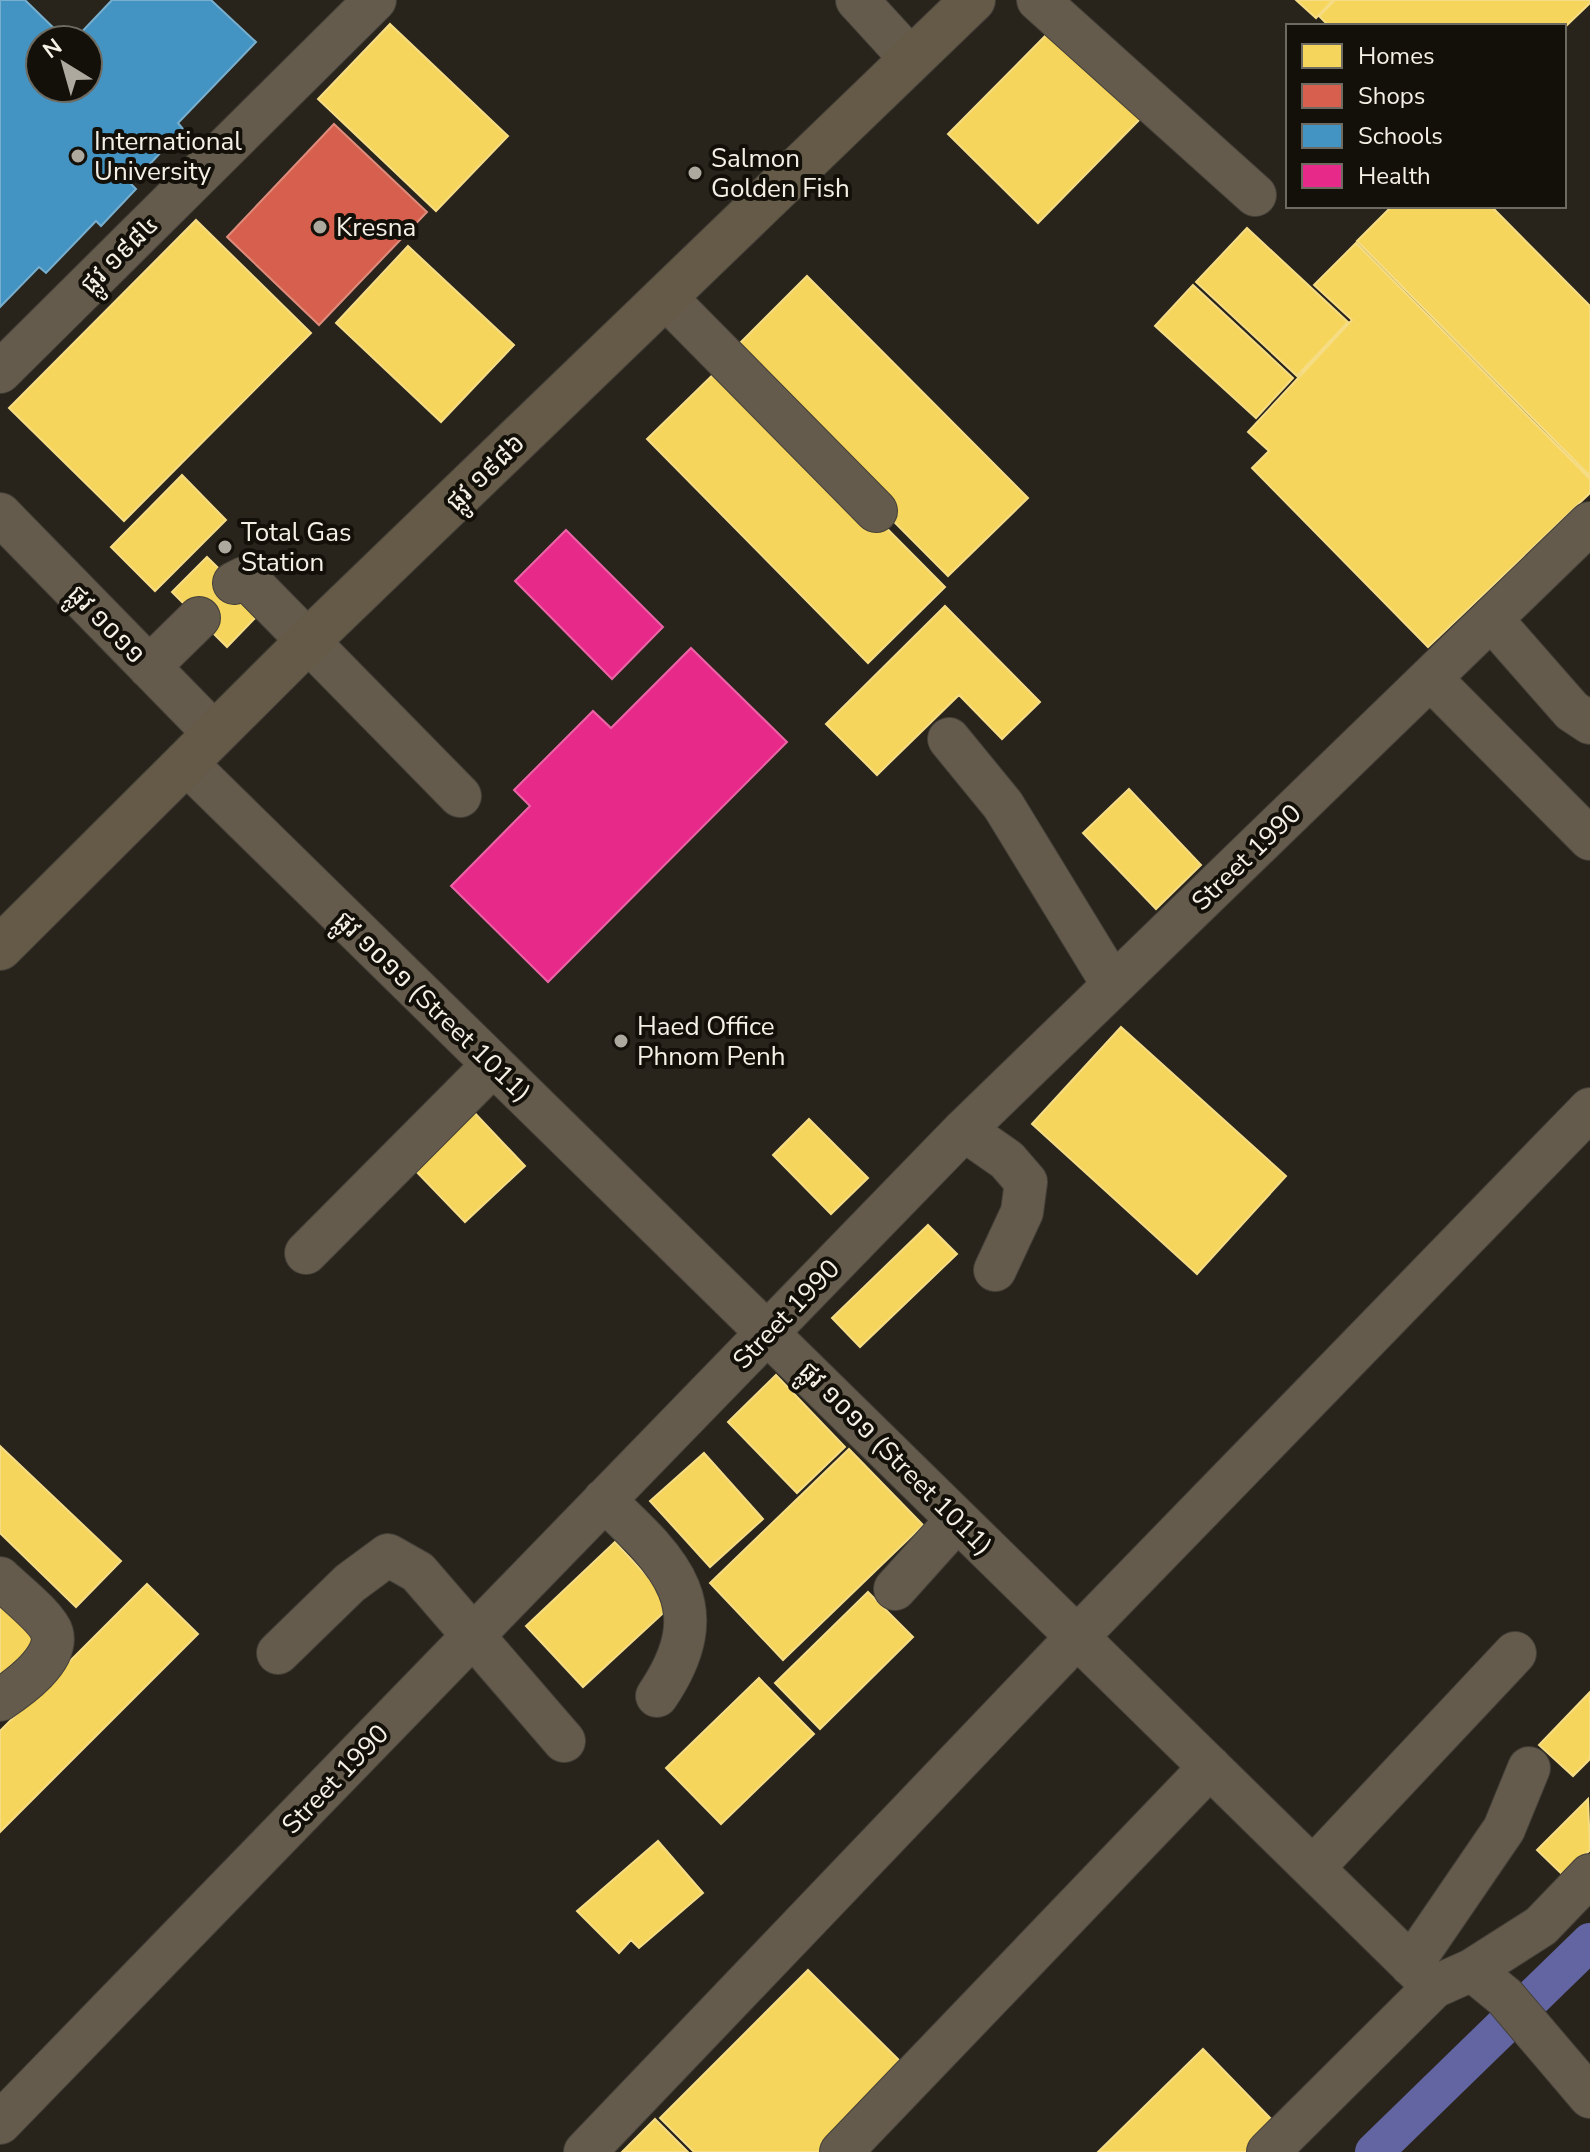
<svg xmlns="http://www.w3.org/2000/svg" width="1590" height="2152" font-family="'Nunito Sans','Noto Sans Khmer',sans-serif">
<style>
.homes{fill:#f6d55c;stroke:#f6dd85;stroke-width:2}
.shops{fill:#d6604d;stroke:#df8b7b;stroke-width:2}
.schools{fill:#4393c3;stroke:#78afce;stroke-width:2}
.health{fill:#e7298a;stroke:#eb65a6;stroke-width:2}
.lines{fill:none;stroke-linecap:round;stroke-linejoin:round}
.canal{stroke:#6365a2;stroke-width:38}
.minor-casing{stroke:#444039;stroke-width:44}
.major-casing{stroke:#444039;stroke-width:46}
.minor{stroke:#645b4c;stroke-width:42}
.major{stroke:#645a47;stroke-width:44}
.poi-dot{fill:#ada99f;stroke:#131009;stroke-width:3}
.labels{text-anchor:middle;stroke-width:8;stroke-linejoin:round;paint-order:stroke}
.poi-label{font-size:26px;fill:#f5f0e6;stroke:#131009;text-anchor:start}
.street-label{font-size:26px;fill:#f5f0e6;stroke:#131009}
</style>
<rect width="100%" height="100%" fill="#28241c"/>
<path class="homes" d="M 1296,0 L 1333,0 L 1316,18 Z
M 1335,0 L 1590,0 L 1590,3 L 1564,28 L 1329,26 L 1319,16 Z
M 390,24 L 508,136 L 436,211 L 318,99 Z
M 1055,26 L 1145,114 L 1038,223 L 948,134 Z
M 1392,206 L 1491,206 L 1590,306 L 1590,476 L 1357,241 Z
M 196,220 L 311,333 L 124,521 L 9,408 Z
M 1247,228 L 1348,322 L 1297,376 L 1196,282 Z
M 1356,243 L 1590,479 L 1590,493 L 1428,647 L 1252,468 L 1269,451 L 1248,432 L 1352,320 L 1314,285 Z
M 408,246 L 514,345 L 441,422 L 336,323 Z
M 807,276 L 1028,498 L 948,576 L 728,355 Z
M 1193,285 L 1293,378 L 1256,418 L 1155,326 Z
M 724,364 L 945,587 L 868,663 L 647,439 Z
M 182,475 L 226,520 L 155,591 L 111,547 Z
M 207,557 L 262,611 L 227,647 L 172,592 Z
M 945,606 L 1040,702 L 1002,739 L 959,695 L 877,775 L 826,724 Z
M 1129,789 L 1201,865 L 1156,909 L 1083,833 Z
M 1121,1027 L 1286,1176 L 1197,1274 L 1032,1124 Z
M 470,1108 L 525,1166 L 465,1222 L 410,1165 Z
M 809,1119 L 868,1178 L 831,1214 L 773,1155 Z
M 928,1225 L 957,1254 L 860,1347 L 832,1318 Z
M 776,1375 L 845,1447 L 797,1493 L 728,1422 Z
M 0,1446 L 121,1561 L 76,1607 L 0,1533 Z
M 849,1449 L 923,1525 L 783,1660 L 710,1583 Z
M 704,1453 L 763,1519 L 710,1567 L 650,1501 Z
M 615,1542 L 673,1604 L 583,1687 L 526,1626 Z
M 147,1584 L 198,1634 L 0,1832 L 0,1731 Z
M 868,1592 L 913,1637 L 820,1729 L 775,1683 Z
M 0,1596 L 43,1638 L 0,1681 Z
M 759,1678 L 814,1734 L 721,1824 L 666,1768 Z
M 1590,1692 L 1590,1759 L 1573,1776 L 1539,1745 Z
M 1588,1799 L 1590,1850 L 1564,1876 L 1537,1850 Z
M 658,1841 L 703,1893 L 639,1948 L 631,1940 L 619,1953 L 577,1911 Z
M 808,1970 L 909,2070 L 827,2152 L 694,2152 L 660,2118 Z
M 1203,2049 L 1279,2127 L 1253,2152 L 1098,2152 Z
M 655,2119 L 688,2152 L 622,2152 Z"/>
<path class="shops" d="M 334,124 L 427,212 L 319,325 L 227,237 Z"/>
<path class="schools" d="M 0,0 L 25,0 L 66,40 L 40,40 L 40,88 L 88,88 L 88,40 L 74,40 L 112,0 L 211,0 L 256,42 L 178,123 L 183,129 L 131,184 L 136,189 L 101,226 L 96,221 L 46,273 L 39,267 L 0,307 Z"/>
<path class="health" d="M 566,530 L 663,627 L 612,679 L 515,581 Z
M 691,648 L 787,742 L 548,982 L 451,886 L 530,806 L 514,790 L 593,711 L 611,728 Z"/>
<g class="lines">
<path class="canal" d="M 1374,2152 L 1590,1942"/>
<g class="minor-casing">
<path id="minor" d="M 857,0 L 911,59
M 1038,0 L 1255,195
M 666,298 L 876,511
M 0,372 L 375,0
M 0,514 L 215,734
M 234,583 L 244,578 L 249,581 L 460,796
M 1492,620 L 1572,711 L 1590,723
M 149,667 L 199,618
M 1431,679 L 1590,839
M 949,739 L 1003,805 L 1113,985
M 186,763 L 1434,1987
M 964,1130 L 1007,1160 L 1026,1182 L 1022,1212 L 995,1270
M 306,1253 L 493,1065
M 604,1500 C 671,1563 718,1606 657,1696
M 0,1578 C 12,1590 48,1618 52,1633 C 59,1659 18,1688 0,1700
M 895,1589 L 957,1520
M 278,1653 L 350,1583 L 388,1555 L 418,1572 L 564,1741
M 1313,1868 L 1515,1653
M 1411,1965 L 1504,1829 L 1529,1768
M 1472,1970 L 1505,1997 L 1590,2097
M 0,2123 L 964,1130 L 1590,523
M 585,2152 L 1077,1637 L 1590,1109
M 841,2152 L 1210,1767
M 1268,2152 L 1434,1987 L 1472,1970 L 1541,1926 L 1590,1875"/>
</g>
<g class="major-casing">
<path id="major" d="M 0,948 L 307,642 L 973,0"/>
</g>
<use href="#minor" class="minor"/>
<use href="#major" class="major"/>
</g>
<g class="poi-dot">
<circle cx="78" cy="156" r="8"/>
<circle cx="695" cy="173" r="8"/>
<circle cx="320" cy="227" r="8"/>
<circle cx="225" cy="547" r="8"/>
<circle cx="621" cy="1041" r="8"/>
</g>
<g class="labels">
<g class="poi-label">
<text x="94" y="150">International<tspan x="94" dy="30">University</tspan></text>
<text x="711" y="167">Salmon<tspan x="711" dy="30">Golden Fish</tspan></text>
<text x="336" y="236">Kresna</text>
<text x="241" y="541">Total Gas<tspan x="241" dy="30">Station</tspan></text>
<text x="637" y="1035">Haed Office<tspan x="637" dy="30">Phnom Penh</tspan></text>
</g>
<g class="street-label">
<text transform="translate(119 254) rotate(-45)" y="9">ផ្លូវ ១៩៨៤</text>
<text transform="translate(485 472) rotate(-44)" y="9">ផ្លូវ ១៩៨៦</text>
<text transform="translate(107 624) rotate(46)" y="9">ផ្លូវ ១០១១</text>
<text transform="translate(1246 857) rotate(-44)" y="9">Street 1990</text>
<text transform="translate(433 1006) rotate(44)" y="9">ផ្លូវ ១០១១ (Street 1011)</text>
<text transform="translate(786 1314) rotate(-46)" y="9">Street 1990</text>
<text transform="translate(896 1458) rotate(45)" y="9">ផ្លូវ ១០១១ (Street 1011)</text>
<text transform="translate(335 1779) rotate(-46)" y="9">Street 1990</text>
</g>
</g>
<rect x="1286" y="24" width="280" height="184" fill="#131009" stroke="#6d6a61" stroke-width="2"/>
<rect x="1302" y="44" width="40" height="24" fill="#f6d55c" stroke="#6d6a61" stroke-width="2"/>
<text x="1358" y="64" font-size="24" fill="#f5f0e6">Homes</text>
<rect x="1302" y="84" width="40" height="24" fill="#d6604d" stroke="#6d6a61" stroke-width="2"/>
<text x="1358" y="104" font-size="24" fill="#f5f0e6">Shops</text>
<rect x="1302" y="124" width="40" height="24" fill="#4393c3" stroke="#6d6a61" stroke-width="2"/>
<text x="1358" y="144" font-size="24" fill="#f5f0e6">Schools</text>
<rect x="1302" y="164" width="40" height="24" fill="#e7298a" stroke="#6d6a61" stroke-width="2"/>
<text x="1358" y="184" font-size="24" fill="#f5f0e6">Health</text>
<g transform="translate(64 64) rotate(323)"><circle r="38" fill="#131009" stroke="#6d6a61" stroke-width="2"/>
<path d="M0-6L14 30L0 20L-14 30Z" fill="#ada99f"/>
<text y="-12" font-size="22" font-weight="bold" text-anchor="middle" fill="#f5f0e6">N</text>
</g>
</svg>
